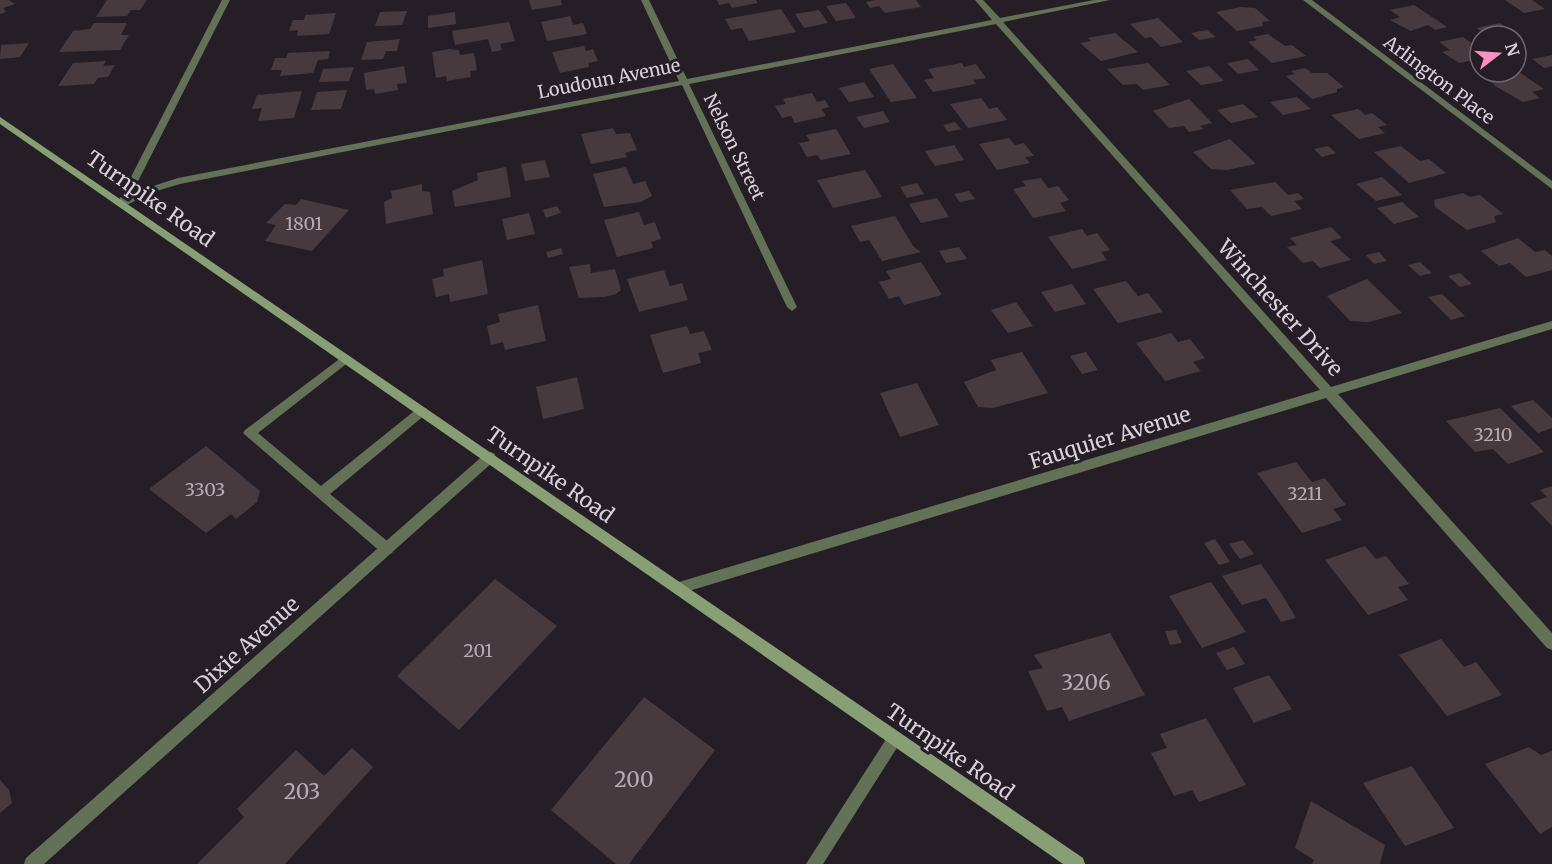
<svg xmlns="http://www.w3.org/2000/svg" width="1552" height="864" font-family="Merriweather,serif">
<style>
.building{fill:#473a3f}
.lines{fill:none;stroke-linecap:round;stroke-linejoin:round}
.service{fill:#637157;fill-rule:evenodd}
.minor{fill:#637157;fill-rule:evenodd}
.secondary{fill:#889f75;fill-rule:evenodd}
.labels{text-anchor:middle;stroke-width:6;stroke-linejoin:round;paint-order:stroke}
.far-street-label{font-size:18px;fill:#d7d2d8;stroke:#261e27}
.number-label{font-size:18px;fill:#b3acb2}
.street-label{font-size:21px;fill:#d7d2d8;stroke:#261e27}
.near-number-label{font-size:21px;fill:#b3acb2}
</style>
<rect width="100%" height="100%" fill="#261e27"/>
<path class="building" d="M 0,0 L 9,0 L 15,4 L 3,8 L 6,12 L 0,14 Z
M 107,0 L 147,0 L 140,10 L 131,10 L 127,16 L 96,17 Z
M 529,0 L 561,0 L 562,5 L 532,10 Z
M 717,0 L 756,0 L 758,3 L 732,8 L 729,3 L 719,5 Z
M 875,0 L 916,0 L 921,7 L 885,13 L 879,6 L 870,8 L 866,2 Z
M 1505,0 L 1532,0 L 1545,9 L 1524,13 Z
M 846,3 L 856,18 L 836,21 L 826,6 Z
M 1414,5 L 1447,27 L 1435,30 L 1428,25 L 1411,31 L 1390,20 L 1400,17 L 1390,10 Z
M 1241,7 L 1255,8 L 1270,21 L 1262,22 L 1263,26 L 1237,31 L 1216,12 Z
M 781,9 L 796,32 L 749,41 L 742,28 L 731,30 L 725,19 Z
M 819,10 L 828,23 L 804,28 L 795,14 Z
M 407,11 L 402,25 L 375,26 L 380,12 Z
M 455,12 L 456,24 L 428,28 L 428,16 Z
M 336,13 L 329,34 L 297,36 L 298,30 L 289,31 L 293,20 L 304,20 L 305,15 Z
M 570,16 L 573,25 L 583,23 L 587,34 L 547,41 L 541,22 Z
M 1158,18 L 1183,42 L 1161,47 L 1151,37 L 1145,38 L 1130,24 Z
M 509,22 L 515,41 L 500,44 L 502,50 L 492,52 L 488,39 L 455,45 L 452,31 Z
M 94,23 L 127,23 L 121,35 L 129,35 L 120,50 L 59,52 L 73,31 L 90,29 Z
M 1500,23 L 1516,34 L 1488,36 L 1476,28 Z
M 1207,30 L 1216,37 L 1199,40 L 1191,33 Z
M 1115,33 L 1138,52 L 1101,61 L 1080,43 L 1091,41 L 1088,38 Z
M 1268,34 L 1285,46 L 1292,45 L 1306,56 L 1272,63 L 1248,42 L 1257,40 L 1253,37 Z
M 1463,37 L 1480,49 L 1480,59 L 1459,63 L 1442,52 L 1450,50 L 1439,42 Z
M 400,39 L 397,51 L 386,51 L 383,59 L 361,60 L 367,42 Z
M 29,43 L 20,57 L 0,59 L 1,45 Z
M 584,46 L 586,51 L 593,49 L 598,61 L 588,63 L 589,67 L 560,73 L 552,52 Z
M 449,49 L 459,50 L 460,55 L 474,53 L 477,70 L 470,71 L 471,77 L 447,81 L 446,76 L 436,78 L 432,52 Z
M 330,51 L 328,59 L 318,60 L 313,73 L 280,76 L 282,70 L 271,70 L 275,58 L 286,58 L 288,53 Z
M 1552,55 L 1552,66 L 1544,68 L 1532,59 Z
M 1248,59 L 1259,70 L 1238,74 L 1227,63 Z
M 106,61 L 103,66 L 115,65 L 108,77 L 98,78 L 94,84 L 58,86 L 73,63 Z
M 962,63 L 964,67 L 976,64 L 986,78 L 973,80 L 976,84 L 933,92 L 924,80 L 934,78 L 928,69 Z
M 1148,63 L 1170,85 L 1143,90 L 1137,84 L 1123,85 L 1107,69 Z
M 893,64 L 917,98 L 891,102 L 869,69 Z
M 404,66 L 407,83 L 397,84 L 398,90 L 375,94 L 374,89 L 366,90 L 364,73 Z
M 1209,66 L 1224,81 L 1201,85 L 1186,71 Z
M 354,67 L 349,81 L 319,82 L 323,69 Z
M 1305,68 L 1312,73 L 1327,73 L 1344,87 L 1337,89 L 1337,92 L 1312,99 L 1286,76 L 1295,74 L 1291,71 Z
M 1516,70 L 1544,89 L 1532,92 L 1540,98 L 1523,102 L 1495,86 L 1486,76 Z
M 864,82 L 874,97 L 849,102 L 839,88 Z
M 347,90 L 341,109 L 311,110 L 317,92 Z
M 302,91 L 294,118 L 258,121 L 262,108 L 252,109 L 257,95 Z
M 812,93 L 817,102 L 825,100 L 829,107 L 821,109 L 826,116 L 795,123 L 791,116 L 782,118 L 775,106 L 786,104 L 783,99 Z
M 1297,97 L 1311,109 L 1283,115 L 1270,102 Z
M 981,98 L 989,109 L 997,107 L 1007,120 L 968,128 L 950,104 Z
M 1189,99 L 1212,123 L 1200,126 L 1204,129 L 1189,132 L 1184,126 L 1169,128 L 1153,111 Z
M 1243,104 L 1258,117 L 1231,123 L 1217,110 Z
M 1358,109 L 1365,115 L 1372,113 L 1387,125 L 1378,127 L 1385,133 L 1359,139 L 1331,115 Z
M 883,111 L 890,122 L 864,128 L 856,117 Z
M 955,122 L 961,129 L 948,132 L 943,125 Z
M 613,128 L 616,134 L 630,133 L 637,150 L 625,153 L 627,157 L 591,164 L 581,134 Z
M 836,129 L 851,154 L 821,160 L 817,155 L 807,157 L 799,143 L 810,141 L 806,135 Z
M 1009,138 L 1015,145 L 1024,143 L 1034,156 L 1025,157 L 1030,163 L 997,170 L 979,144 Z
M 1230,139 L 1256,164 L 1227,170 L 1211,169 L 1193,152 Z
M 954,145 L 964,160 L 935,166 L 925,151 Z
M 1328,146 L 1336,153 L 1322,157 L 1314,149 Z
M 1401,146 L 1420,161 L 1429,159 L 1446,173 L 1409,183 L 1374,152 Z
M 545,160 L 550,177 L 525,181 L 521,164 Z
M 506,167 L 511,197 L 455,207 L 452,191 L 478,180 L 477,173 Z
M 626,167 L 633,184 L 645,181 L 652,196 L 641,202 L 604,207 L 593,174 Z
M 865,170 L 882,197 L 833,208 L 817,180 Z
M 1382,177 L 1402,195 L 1376,201 L 1356,184 Z
M 1041,178 L 1048,188 L 1058,186 L 1069,200 L 1060,203 L 1066,211 L 1033,218 L 1013,189 L 1026,186 L 1022,181 Z
M 1275,182 L 1288,195 L 1298,193 L 1304,199 L 1294,201 L 1302,209 L 1271,216 L 1262,207 L 1247,209 L 1230,190 Z
M 917,183 L 924,194 L 907,198 L 900,187 Z
M 422,184 L 422,191 L 430,192 L 433,214 L 386,224 L 384,202 L 392,198 L 391,191 Z
M 969,191 L 975,199 L 960,202 L 954,194 Z
M 1463,193 L 1470,197 L 1480,195 L 1503,214 L 1494,216 L 1496,222 L 1467,230 L 1435,207 L 1434,200 Z
M 937,198 L 949,217 L 921,223 L 909,204 Z
M 301,199 L 349,210 L 312,251 L 265,241 L 276,225 L 266,223 L 285,204 L 296,205 Z
M 1402,202 L 1419,217 L 1394,224 L 1377,208 Z
M 557,206 L 561,213 L 546,218 L 543,210 Z
M 639,212 L 644,225 L 655,222 L 661,239 L 651,242 L 653,248 L 617,257 L 604,220 Z
M 529,213 L 535,234 L 507,240 L 502,219 Z
M 895,216 L 913,246 L 921,252 L 882,261 L 869,240 L 860,242 L 851,226 Z
M 1331,227 L 1342,238 L 1330,241 L 1351,260 L 1320,268 L 1313,261 L 1303,263 L 1287,247 L 1297,245 L 1290,238 Z
M 1082,229 L 1087,236 L 1097,233 L 1110,250 L 1101,252 L 1107,260 L 1072,269 L 1048,237 Z
M 1518,238 L 1535,252 L 1545,250 L 1552,256 L 1552,270 L 1526,277 L 1510,263 L 1499,266 L 1481,251 Z
M 959,247 L 967,259 L 946,263 L 939,251 Z
M 561,248 L 563,254 L 548,258 L 546,252 Z
M 1379,252 L 1387,261 L 1374,264 L 1366,255 Z
M 482,260 L 488,294 L 450,302 L 449,294 L 436,297 L 432,279 L 444,276 L 443,269 Z
M 921,262 L 942,295 L 904,305 L 899,296 L 889,299 L 879,282 L 891,279 L 886,271 Z
M 1420,262 L 1432,273 L 1420,276 L 1408,265 Z
M 590,264 L 591,273 L 615,269 L 621,290 L 616,294 L 604,297 L 579,298 L 569,267 Z
M 664,270 L 670,286 L 682,283 L 688,300 L 639,312 L 627,279 Z
M 1460,273 L 1472,284 L 1460,287 L 1448,276 Z
M 1367,279 L 1402,313 L 1369,322 L 1350,321 L 1327,296 Z
M 1126,281 L 1138,296 L 1148,293 L 1163,312 L 1118,323 L 1093,289 Z
M 1072,284 L 1086,304 L 1055,312 L 1041,292 Z
M 1442,294 L 1465,316 L 1451,320 L 1428,297 Z
M 1016,302 L 1033,326 L 1008,333 L 991,310 Z
M 538,305 L 546,341 L 505,350 L 503,342 L 491,345 L 487,326 L 500,322 L 498,314 Z
M 687,326 L 690,334 L 704,331 L 712,350 L 698,353 L 701,363 L 663,373 L 650,335 Z
M 1171,333 L 1178,342 L 1190,339 L 1205,358 L 1193,362 L 1201,371 L 1165,381 L 1136,343 Z
M 1022,352 L 1048,393 L 993,408 L 978,407 L 964,382 L 996,370 L 991,360 Z
M 1086,352 L 1098,370 L 1082,374 L 1070,356 Z
M 577,377 L 584,409 L 543,419 L 536,387 Z
M 917,383 L 939,425 L 900,437 L 880,393 Z
M 1533,400 L 1552,418 L 1552,428 L 1538,433 L 1511,406 Z
M 1500,408 L 1544,452 L 1508,464 L 1493,449 L 1475,452 L 1446,421 Z
M 206,446 L 260,491 L 257,502 L 236,519 L 231,514 L 206,533 L 149,489 Z
M 1296,462 L 1312,482 L 1325,478 L 1346,505 L 1333,509 L 1342,520 L 1302,533 L 1257,473 Z
M 1552,486 L 1552,526 L 1530,503 L 1547,497 L 1540,490 Z
M 1215,539 L 1230,562 L 1219,565 L 1204,543 Z
M 1243,540 L 1254,554 L 1240,559 L 1229,544 Z
M 1365,546 L 1376,559 L 1386,556 L 1409,584 L 1398,587 L 1408,600 L 1368,615 L 1325,560 Z
M 1261,564 L 1281,593 L 1296,618 L 1281,622 L 1266,598 L 1242,605 L 1222,576 Z
M 495,579 L 557,626 L 459,730 L 397,676 Z
M 1211,582 L 1246,632 L 1202,648 L 1169,596 Z
M 1176,630 L 1182,643 L 1170,645 L 1165,631 Z
M 1110,633 L 1145,695 L 1069,721 L 1062,707 L 1047,711 L 1028,671 L 1043,668 L 1034,655 Z
M 1441,639 L 1464,667 L 1476,662 L 1502,695 L 1447,716 L 1399,655 Z
M 1234,647 L 1245,664 L 1227,670 L 1216,653 Z
M 1269,675 L 1292,709 L 1254,723 L 1233,688 Z
M 644,697 L 715,750 L 629,864 L 616,864 L 551,810 Z
M 1206,718 L 1246,785 L 1199,802 L 1192,790 L 1174,796 L 1151,753 L 1167,748 L 1160,734 Z
M 1529,747 L 1541,755 L 1552,751 L 1552,827 L 1540,834 L 1485,764 Z
M 352,748 L 373,767 L 285,864 L 197,864 L 244,817 L 237,809 L 296,750 L 324,776 Z
M 1412,766 L 1454,828 L 1405,846 L 1363,783 Z
M 0,780 L 9,790 L 12,803 L 0,813 Z
M 1311,801 L 1385,845 L 1380,864 L 1312,864 L 1314,860 L 1295,848 Z"/>
<g class="lines">
<path class="service" d="M 346,354 L 352,358 L 350,361 L 258,433 L 321,486 L 418,408 L 426,408 L 428,411 L 426,414 L 330,494 L 392,545 L 394,549 L 392,553 L 387,555 L 382,553 L 243,433 L 245,430 Z"/>
<path class="minor" d="M 222,0 L 230,0 L 131,195 L 144,189 L 178,178 L 679,81 L 641,0 L 649,0 L 687,79 L 992,20 L 975,0 L 983,0 L 1000,18 L 1094,0 L 1110,0 L 1003,22 L 1331,387 L 1552,321 L 1552,329 L 1338,394 L 1552,633 L 1552,650 L 1547,648 L 1326,398 L 679,594 L 674,592 L 672,588 L 674,584 L 679,582 L 1320,390 L 996,24 L 689,84 L 797,307 L 792,311 L 787,307 L 682,85 L 180,184 L 150,193 L 125,206 L 119,206 L 117,204 Z
M 1303,0 L 1312,0 L 1552,181 L 1552,189 Z
M 490,452 L 494,453 L 496,457 L 494,461 L 44,864 L 24,864 L 26,858 L 486,453 Z
M 895,731 L 900,733 L 902,738 L 900,743 L 823,864 L 806,864 L 890,733 Z"/>
<path class="secondary" d="M 0,117 L 1083,858 L 1085,864 L 1063,864 L 0,124 Z"/>
</g>
<g class="labels">
<g class="far-street-label">
<text transform="translate(609 79) rotate(-11)" y="6">Loudoun Avenue</text>
<text transform="translate(1439 80) rotate(37)" y="6">Arlington Place</text>
<text transform="translate(734 147) rotate(64)" y="6">Nelson Street</text>
</g>
<g class="number-label">
<text x="304" y="230">1801</text>
<text x="1493" y="441">3210</text>
<text x="205" y="496">3303</text>
<text x="1305" y="500">3211</text>
<text x="478" y="657">201</text>
</g>
<g class="street-label">
<text transform="translate(150 199) rotate(35)" y="7">Turnpike Road</text>
<text transform="translate(1280 308) rotate(48)" y="7">Winchester Drive</text>
<text transform="translate(1110 438) rotate(-17)" y="7">Fauquier Avenue</text>
<text transform="translate(550 475) rotate(35)" y="7">Turnpike Road</text>
<text transform="translate(247 645) rotate(-42)" y="7">Dixie Avenue</text>
<text transform="translate(950 752) rotate(35)" y="7">Turnpike Road</text>
</g>
<g class="near-number-label">
<text x="1086" y="690">3206</text>
<text x="634" y="787">200</text>
<text x="302" y="799">203</text>
</g>
</g>
<g transform="translate(1498 54) rotate(73)"><circle r="28" fill="#261e27" stroke="#6d666e" stroke-width="1.5"/>
<path d="M0-4.5L10 22L0 15L-10 22Z" fill="#fc8fc2"/>
<text y="-9" font-size="16" font-weight="bold" text-anchor="middle" fill="#d7d2d8">N</text>
</g>
</svg>
